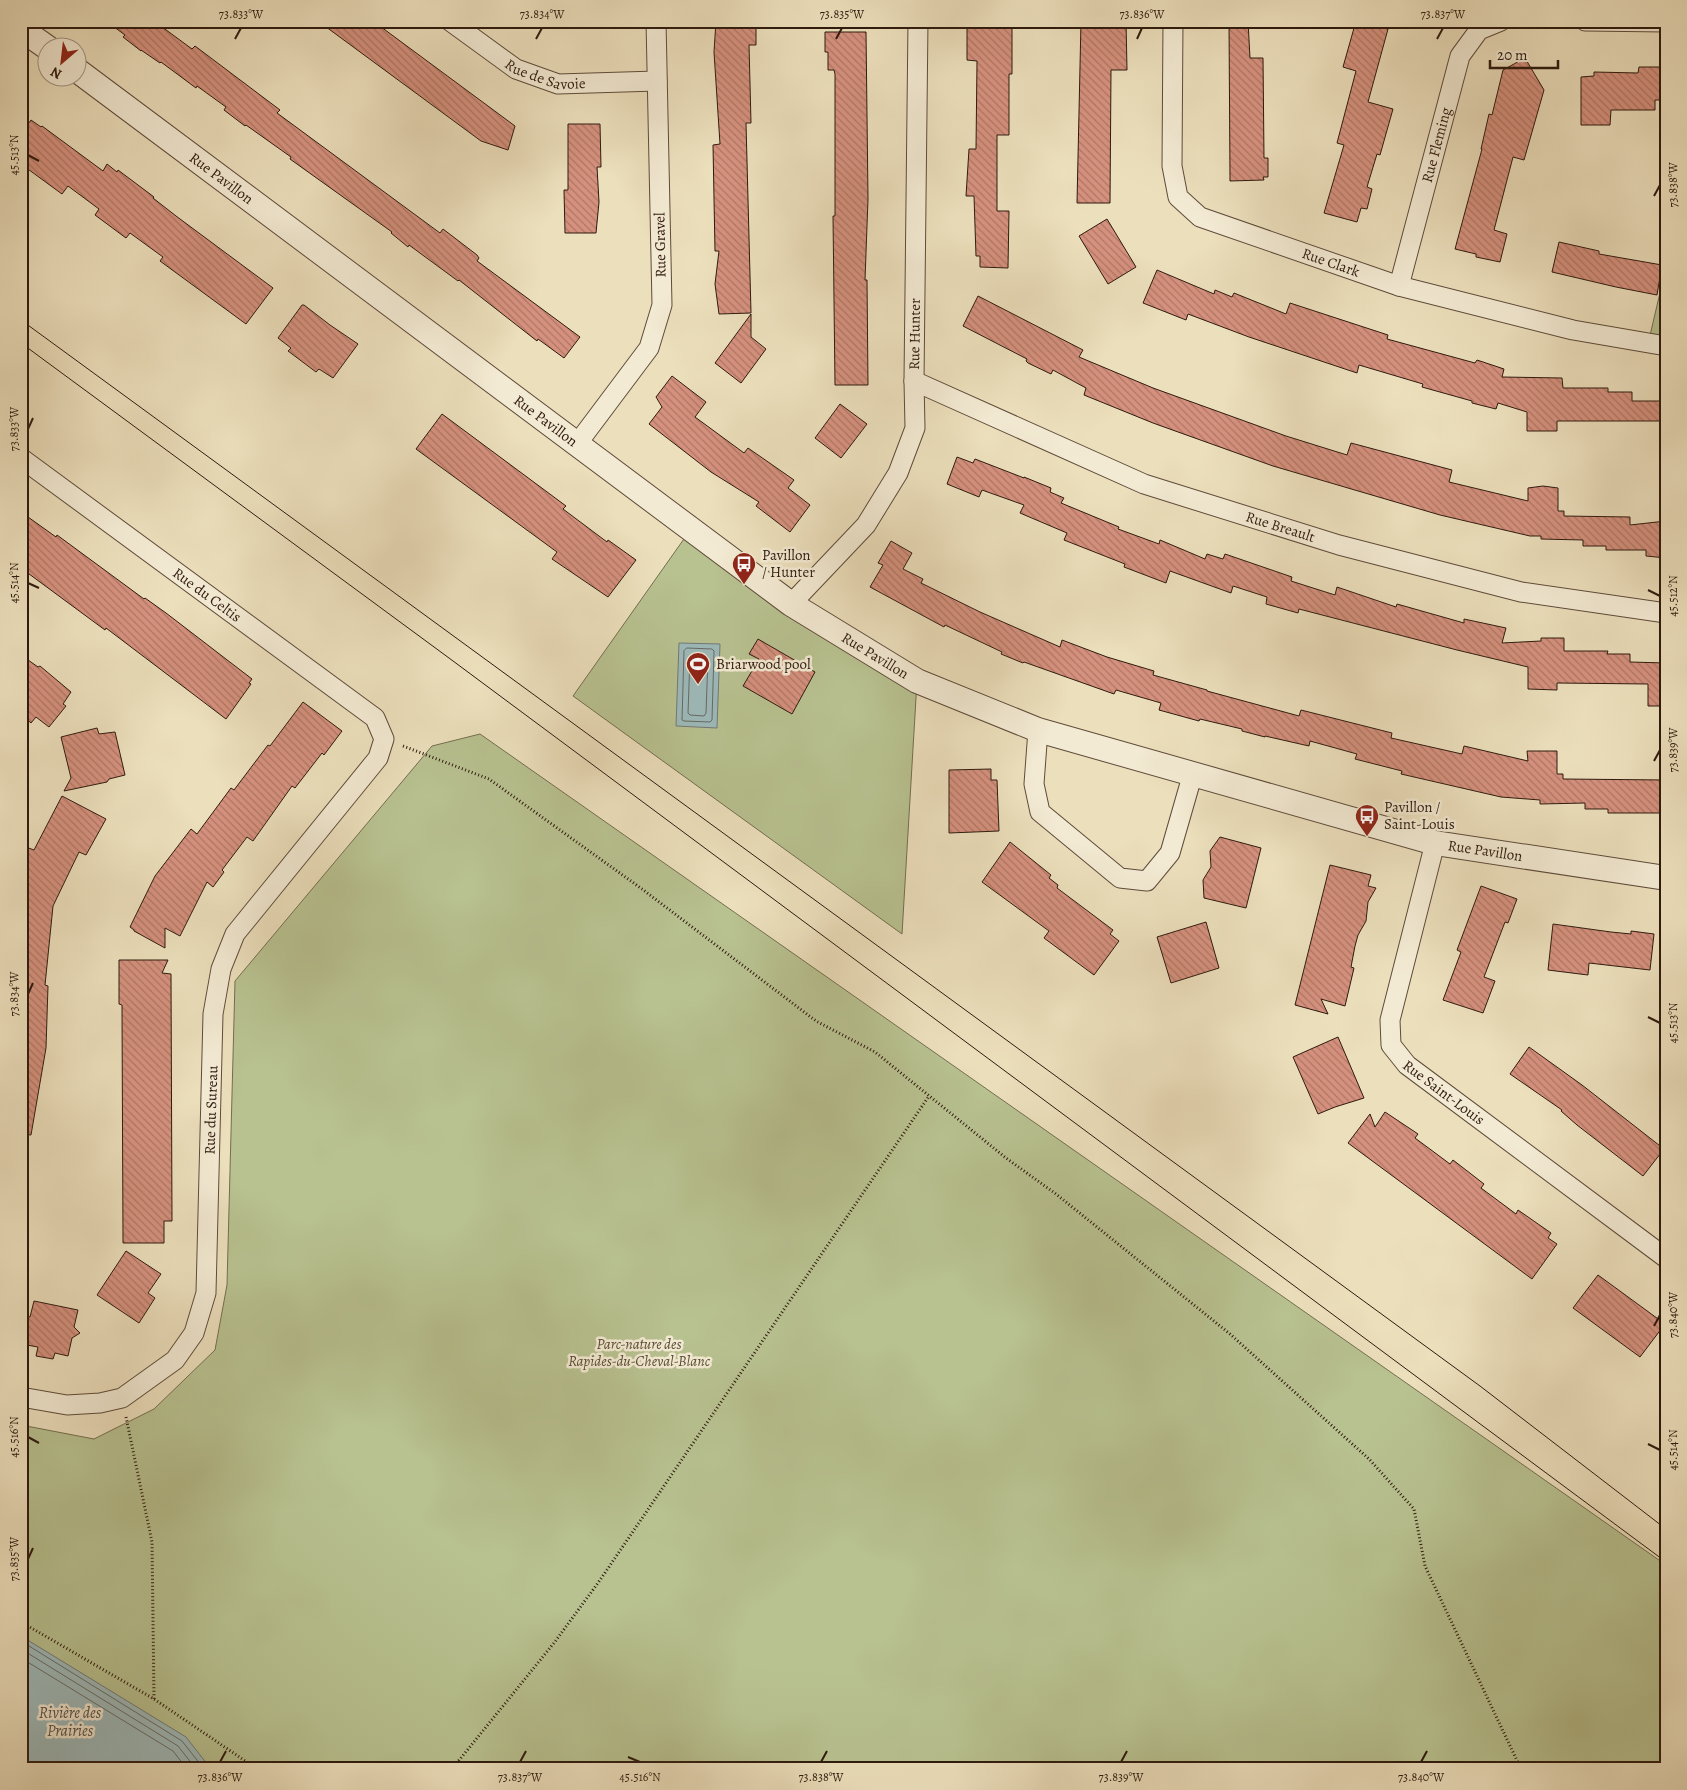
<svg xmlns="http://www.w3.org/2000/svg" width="1687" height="1790" font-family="Alegreya,serif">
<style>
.park{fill:#b8c190;stroke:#736e4f}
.water{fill:#9dbabb;stroke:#717a76}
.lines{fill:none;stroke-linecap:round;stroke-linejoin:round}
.shore{stroke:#666a64;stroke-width:1}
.building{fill:url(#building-back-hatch);stroke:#2e1a0e}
.minor-casing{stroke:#5e4b3a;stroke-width:21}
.tertiary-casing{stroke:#5e4b3a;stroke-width:26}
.path{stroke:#2e1a0e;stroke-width:3;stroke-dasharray:1 2.5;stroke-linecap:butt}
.minor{stroke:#f3ead3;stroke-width:19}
.tertiary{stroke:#f3ead3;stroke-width:24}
.tram{stroke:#2e1a0e;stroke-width:1}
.ticks{fill:none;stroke:#2e1a0e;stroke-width:2}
.labels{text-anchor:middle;stroke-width:5;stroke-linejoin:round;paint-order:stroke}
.street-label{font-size:15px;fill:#2e1a0e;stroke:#f3ead3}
.poi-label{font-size:15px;fill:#2e1a0e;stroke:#f3ead3;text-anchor:start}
.park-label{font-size:15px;font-style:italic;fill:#574c35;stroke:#f3ead3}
.water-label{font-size:16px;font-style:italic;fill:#55524b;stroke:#f3ead3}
.neatline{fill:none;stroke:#2e1a0e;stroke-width:2}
.ticks-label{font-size:12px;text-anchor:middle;fill:#2e1a0e}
</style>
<defs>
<pattern id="building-back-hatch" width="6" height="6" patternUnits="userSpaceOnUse" patternTransform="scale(1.25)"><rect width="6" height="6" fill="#d6917e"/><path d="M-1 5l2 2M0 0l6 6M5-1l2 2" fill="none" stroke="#ae7666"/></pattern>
</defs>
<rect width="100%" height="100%" fill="#ecdfbc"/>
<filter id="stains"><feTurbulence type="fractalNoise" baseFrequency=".004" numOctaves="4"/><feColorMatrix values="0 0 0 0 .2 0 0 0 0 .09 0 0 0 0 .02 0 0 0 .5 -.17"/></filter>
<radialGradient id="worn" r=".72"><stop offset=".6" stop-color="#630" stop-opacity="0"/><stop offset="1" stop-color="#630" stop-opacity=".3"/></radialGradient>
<path class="park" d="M 1666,267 L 1666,346 L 1648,344 Z
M 691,529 L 917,681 L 902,934 L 573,696 Z
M 480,734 L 1666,1565 L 1666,1769 L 21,1769 L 21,1425 L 94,1439 L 154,1409 L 215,1350 L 227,1285 L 235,981 L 432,746 Z"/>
<path class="water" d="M 679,643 L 720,644 L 717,728 L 676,726 Z
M 21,1636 L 186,1737 L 211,1769 L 21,1769 Z"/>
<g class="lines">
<path class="shore" d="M 687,648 L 712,649 L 714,651 L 712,720 L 710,722 L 684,721 L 682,720 L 684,651 Z
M 692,655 L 706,655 L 708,657 L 706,713 L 704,716 L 690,715 L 688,713 L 690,657 Z
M 21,1641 L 182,1741 L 204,1769
M 21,1649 L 178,1746 L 196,1769
M 21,1658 L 173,1751 L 187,1769"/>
</g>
<path class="building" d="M 106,21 L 154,21 L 192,49 L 195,46 L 280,110 L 277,113 L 440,233 L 443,229 L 477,255 L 479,258 L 477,261 L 580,337 L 564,358 L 538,339 L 537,341 L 459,280 L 458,281 L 409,245 L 408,247 L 391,233 L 392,232 L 290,159 L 291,157 L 246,125 L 245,126 L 224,110 L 226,107 L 197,86 L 196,88 L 161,62 L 160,63 L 141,50 L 141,51 L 123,37 L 125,35 Z
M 318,21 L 373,21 L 515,126 L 508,150 L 481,141 Z
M 716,21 L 756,22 L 756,45 L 749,45 L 751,123 L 746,123 L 751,313 L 719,314 L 715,284 L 719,251 L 715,251 L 713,145 L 720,144 L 714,52 Z
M 1081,21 L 1126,21 L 1127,70 L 1111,70 L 1110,203 L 1077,203 Z
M 1229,21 L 1248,21 L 1250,58 L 1263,58 L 1264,158 L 1268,158 L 1268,177 L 1263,177 L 1264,180 L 1230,181 Z
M 1356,21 L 1388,29 L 1368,102 L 1393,109 L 1380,155 L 1377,154 L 1367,187 L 1372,189 L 1367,209 L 1361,208 L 1357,222 L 1324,213 L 1344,145 L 1337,143 L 1356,71 L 1343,67 Z
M 967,26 L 1012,27 L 1012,74 L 1009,74 L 1009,135 L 997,135 L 997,211 L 1009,211 L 1008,268 L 980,267 L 980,256 L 976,256 L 974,196 L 966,196 L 969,149 L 976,149 L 977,61 L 967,60 Z
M 825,32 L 866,32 L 868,199 L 865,280 L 867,280 L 868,385 L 835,385 L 833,216 L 835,216 L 835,74 L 834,70 L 828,70 L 828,52 L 825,52 Z
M 1525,58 L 1544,90 L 1524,160 L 1513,157 L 1494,230 L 1507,234 L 1500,262 L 1476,257 L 1476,254 L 1455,249 L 1482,149 L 1481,149 L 1489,114 L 1492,115 L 1503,70 Z
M 1639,67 L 1661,67 L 1661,71 L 1666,71 L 1666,100 L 1655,100 L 1655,110 L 1611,110 L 1610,125 L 1581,125 L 1581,77 L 1594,76 L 1594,72 L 1638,73 Z
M 31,120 L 41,127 L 42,126 L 103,171 L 107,164 L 117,172 L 118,170 L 154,197 L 153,198 L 176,216 L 273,288 L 246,324 L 160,261 L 163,257 L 130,233 L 126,238 L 95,215 L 99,209 L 68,186 L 62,194 L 21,164 L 21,134 Z
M 568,124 L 600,124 L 601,167 L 597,167 L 599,202 L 596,233 L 565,233 L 564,190 L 568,190 Z
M 1107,219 L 1136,267 L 1108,284 L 1079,236 Z
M 1559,242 L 1599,251 L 1599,254 L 1662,265 L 1657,295 L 1616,287 L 1552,272 Z
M 1157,270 L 1214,294 L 1215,290 L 1232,297 L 1234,293 L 1286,314 L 1290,303 L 1388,335 L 1387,339 L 1475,363 L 1477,360 L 1504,369 L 1502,377 L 1562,378 L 1563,388 L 1608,388 L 1608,392 L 1632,392 L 1632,401 L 1666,401 L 1666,421 L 1557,421 L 1557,431 L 1527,431 L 1527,412 L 1498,403 L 1496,409 L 1472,403 L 1472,401 L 1422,387 L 1423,384 L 1359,365 L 1357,373 L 1249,337 L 1188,314 L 1186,320 L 1143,303 Z
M 978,296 L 1083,350 L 1079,357 L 1153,388 L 1286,436 L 1347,455 L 1351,443 L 1452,470 L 1449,482 L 1528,501 L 1528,488 L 1543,486 L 1558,488 L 1558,511 L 1564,511 L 1564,516 L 1630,517 L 1630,525 L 1666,521 L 1666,558 L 1646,556 L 1646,550 L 1606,550 L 1606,546 L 1583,546 L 1583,540 L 1541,539 L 1541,536 L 1530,536 L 1440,515 L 1273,466 L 1153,423 L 1084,395 L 1086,388 L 1053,370 L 1051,374 L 1028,363 L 1026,361 L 1027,359 L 963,326 Z
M 302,305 L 304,305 L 330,325 L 358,344 L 333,378 L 319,369 L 316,372 L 288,351 L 291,348 L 278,338 Z
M 751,314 L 751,337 L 766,349 L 741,383 L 715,363 Z
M 672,376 L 706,402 L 695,417 L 744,453 L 748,448 L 794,480 L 788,488 L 810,505 L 790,532 L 756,506 L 759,502 L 711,472 L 649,424 L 662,407 L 656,397 Z
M 840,404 L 867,424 L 841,458 L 815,438 Z
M 442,414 L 566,506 L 563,509 L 607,542 L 608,540 L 636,560 L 608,597 L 552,559 L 557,552 L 416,449 Z
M 957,457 L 973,463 L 975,459 L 1024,478 L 1024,477 L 1051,488 L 1050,492 L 1064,498 L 1061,503 L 1119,527 L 1118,529 L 1159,544 L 1160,540 L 1205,559 L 1207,554 L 1223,559 L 1225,554 L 1292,577 L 1291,581 L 1335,595 L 1337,587 L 1396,607 L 1397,604 L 1464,623 L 1464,619 L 1506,628 L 1502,643 L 1541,641 L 1541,638 L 1564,638 L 1564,651 L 1608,651 L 1607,654 L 1630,654 L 1630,662 L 1666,663 L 1666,706 L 1648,706 L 1648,684 L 1557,683 L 1557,690 L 1528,689 L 1528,667 L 1457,650 L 1299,609 L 1298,613 L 1266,604 L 1267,597 L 1233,586 L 1231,593 L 1170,571 L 1166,583 L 1124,567 L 1125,564 L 1064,540 L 1067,533 L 1020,513 L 1024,505 L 982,490 L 979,497 L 947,484 Z
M 21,512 L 56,537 L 57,535 L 144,599 L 145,598 L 166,613 L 252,679 L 249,683 L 251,684 L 226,719 L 106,628 L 105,630 L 21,568 Z
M 891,541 L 912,553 L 903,569 L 923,579 L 921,583 L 980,612 L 1060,647 L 1062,640 L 1107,657 L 1154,671 L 1153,675 L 1207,690 L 1207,691 L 1299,716 L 1301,710 L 1392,733 L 1391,738 L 1462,754 L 1464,746 L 1528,761 L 1527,751 L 1557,751 L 1557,774 L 1563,774 L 1563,779 L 1666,780 L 1666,813 L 1608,813 L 1608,809 L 1585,809 L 1585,803 L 1540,804 L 1540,800 L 1501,797 L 1401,774 L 1402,771 L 1355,759 L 1357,754 L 1310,741 L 1309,746 L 1265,736 L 1265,737 L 1242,731 L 1242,729 L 1200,719 L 1199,721 L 1159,710 L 1161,703 L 1116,690 L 1114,694 L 1024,662 L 1023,663 L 1001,654 L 1002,652 L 945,625 L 944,627 L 870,587 L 883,565 L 878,563 Z
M 758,639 L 815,672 L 792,714 L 743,686 L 759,659 L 749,654 Z
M 21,655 L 38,667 L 40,666 L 71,692 L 63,704 L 66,706 L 49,727 L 36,717 L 31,723 L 21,714 Z
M 303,702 L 342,731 L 324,755 L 322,753 L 295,788 L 292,786 L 253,841 L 247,837 L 222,870 L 224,872 L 213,887 L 207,882 L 180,936 L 165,928 L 165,948 L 134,931 L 134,930 L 130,927 L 155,876 L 191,829 L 197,834 L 231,788 L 234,790 L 268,745 L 270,746 Z
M 97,728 L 99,734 L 115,732 L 125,775 L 109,779 L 107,782 L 64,791 L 71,778 L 61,737 Z
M 991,769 L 991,780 L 997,780 L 999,831 L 949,833 L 949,770 Z
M 62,796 L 106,819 L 86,855 L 79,852 L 53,906 L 45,985 L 48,986 L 46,1048 L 31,1135 L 21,1134 L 21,857 L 26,847 L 34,850 Z
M 1220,837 L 1261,848 L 1246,908 L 1204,898 L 1203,880 L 1211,867 L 1210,851 Z
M 1010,842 L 1051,875 L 1049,878 L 1058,885 L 1057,888 L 1113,930 L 1110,934 L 1119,941 L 1094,975 L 1044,938 L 1049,931 L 982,882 Z
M 1330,865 L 1371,875 L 1368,886 L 1376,888 L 1368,902 L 1366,921 L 1358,935 L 1355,946 L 1351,967 L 1354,968 L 1345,1006 L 1321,999 L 1328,1014 L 1295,1005 Z
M 1481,886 L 1517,899 L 1508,923 L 1505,922 L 1484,977 L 1495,981 L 1483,1013 L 1443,1000 L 1461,952 L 1457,950 Z
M 1206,922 L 1219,968 L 1171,983 L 1157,937 Z
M 1553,924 L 1611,932 L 1631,934 L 1631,931 L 1654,934 L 1650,970 L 1589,963 L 1588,975 L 1548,970 Z
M 119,960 L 168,960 L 162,973 L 171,974 L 172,1221 L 164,1221 L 164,1243 L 123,1243 L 122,1005 L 119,1004 Z
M 1338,1037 L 1364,1098 L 1335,1107 L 1318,1114 L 1293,1057 Z
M 1529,1047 L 1582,1085 L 1664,1149 L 1643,1176 L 1577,1125 L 1561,1111 L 1562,1110 L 1510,1074 Z
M 1385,1112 L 1418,1134 L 1415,1138 L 1450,1164 L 1453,1160 L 1484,1184 L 1481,1188 L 1516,1214 L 1518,1210 L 1551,1233 L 1548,1238 L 1557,1244 L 1532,1279 L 1348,1143 L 1370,1114 L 1375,1127 Z
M 126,1251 L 161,1274 L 148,1293 L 155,1298 L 139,1323 L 97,1295 Z
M 1598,1275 L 1665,1324 L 1640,1357 L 1573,1308 Z
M 34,1301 L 78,1310 L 74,1327 L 80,1333 L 72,1338 L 68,1356 L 55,1353 L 53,1359 L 36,1356 L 38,1347 L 21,1344 L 21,1326 L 23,1315 L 30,1317 Z"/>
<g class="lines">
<g class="minor-casing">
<g id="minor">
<path id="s1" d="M 450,21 L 516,69 L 558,84 L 657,81"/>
<path id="s2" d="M 1173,21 L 1172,166 L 1178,197 L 1200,217 L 1399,286 L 1573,330 L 1666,346"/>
<path d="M 1585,21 L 1666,22"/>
<path id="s3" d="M 1399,286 L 1460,56 L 1479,30 L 1501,21"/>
<path id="s4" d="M 914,381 L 1144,484 L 1339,545 L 1521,592 L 1666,613"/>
<path d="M 577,444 L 649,348 L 662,305 L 656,21"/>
<path id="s5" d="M 21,458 L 375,718 L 384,739 L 378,758 L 235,934 L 221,969 L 213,1014 L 206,1293 L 194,1333 L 175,1360 L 122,1398 L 100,1403 L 67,1405 L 21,1397"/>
<path id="s6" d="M 791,604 L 866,525 L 898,473 L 915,428 L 914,381 L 918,21"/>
<path d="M 1038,730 L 1034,784 L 1040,812 L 1120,878 L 1147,881 L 1170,853 L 1193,773"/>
<path id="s7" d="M 1435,843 L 1390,1020 L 1391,1045 L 1407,1065 L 1666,1258"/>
</g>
</g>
<g class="tertiary-casing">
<g id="tertiary">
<path d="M 21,29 L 48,48"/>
<path id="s8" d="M 78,71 L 791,604 L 917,681 L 1038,730 L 1435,843 L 1666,878"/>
</g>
</g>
<path class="path" d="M 403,746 L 489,779 L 642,889 L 816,1021 L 875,1052 L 1006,1158 L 1056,1194 L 1230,1334 L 1369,1459 L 1414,1509 L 1425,1566 L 1521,1769
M 126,1417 L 152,1542 L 154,1699
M 21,1622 L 154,1699 L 257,1769
M 452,1769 L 554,1643 L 598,1583 L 929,1096"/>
<use href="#minor" class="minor"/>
<use href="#tertiary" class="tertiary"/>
<path class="tram" d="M 21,320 L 1480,1386 L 1666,1529
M 21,343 L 449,658 L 1666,1562"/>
</g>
<path class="ticks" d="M 235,39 L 241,28M 536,39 L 542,28M 836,39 L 842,28M 1137,39 L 1142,28M 1437,39 L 1443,28M 28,155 L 39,161M 1654,196 L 1660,185M 28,429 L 33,418M 28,583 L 39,588M 1648,590 L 1660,596M 1654,761 L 1660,750M 28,994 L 33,983M 1648,1017 L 1660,1023M 1654,1326 L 1660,1315M 28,1437 L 39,1443M 1648,1444 L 1660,1450M 28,1559 L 33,1548M 628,1757 L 640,1762M 220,1762 L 226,1751M 520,1762 L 526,1751M 821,1762 L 827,1751M 1121,1762 L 1127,1751M 1421,1762 L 1427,1751"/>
<defs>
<g id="bus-pin" transform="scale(1.25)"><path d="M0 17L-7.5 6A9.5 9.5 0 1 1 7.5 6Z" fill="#8f2418" stroke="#f3ead3"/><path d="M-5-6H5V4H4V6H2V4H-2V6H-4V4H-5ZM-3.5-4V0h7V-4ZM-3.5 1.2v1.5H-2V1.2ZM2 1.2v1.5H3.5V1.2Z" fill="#fff"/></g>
<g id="stadium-pin" transform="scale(1.25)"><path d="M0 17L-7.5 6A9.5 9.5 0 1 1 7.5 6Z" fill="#8f2418" stroke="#f3ead3"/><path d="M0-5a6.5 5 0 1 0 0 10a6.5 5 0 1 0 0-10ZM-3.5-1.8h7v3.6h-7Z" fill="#fff"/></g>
</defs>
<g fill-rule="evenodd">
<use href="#bus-pin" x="744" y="564"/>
<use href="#stadium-pin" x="698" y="664"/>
<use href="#bus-pin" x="1367" y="816"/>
</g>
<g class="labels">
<g class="street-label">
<text dy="5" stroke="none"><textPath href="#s1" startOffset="112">Rue de Savoie</textPath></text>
<text dy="5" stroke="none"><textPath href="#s3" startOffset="146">Rue Fleming</textPath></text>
<text dy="5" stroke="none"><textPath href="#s8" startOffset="179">Rue Pavillon</textPath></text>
<text transform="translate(660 245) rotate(-91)" y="5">Rue Gravel</text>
<text dy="5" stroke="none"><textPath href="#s2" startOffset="345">Rue Clark</textPath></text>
<text dy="5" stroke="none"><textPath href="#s6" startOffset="312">Rue Hunter</textPath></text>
<text dy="5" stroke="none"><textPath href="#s8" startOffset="584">Rue Pavillon</textPath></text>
<text dy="5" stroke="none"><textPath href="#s4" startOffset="395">Rue Breault</textPath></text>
<text dy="5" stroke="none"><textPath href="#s5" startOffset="231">Rue du Celtis</textPath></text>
<text dy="5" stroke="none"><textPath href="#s8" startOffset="989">Rue Pavillon</textPath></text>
<text dy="5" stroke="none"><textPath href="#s8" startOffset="1632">Rue Pavillon</textPath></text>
<text dy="5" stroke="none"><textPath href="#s7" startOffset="279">Rue Saint-Louis</textPath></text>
<text transform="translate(211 1110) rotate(-88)" y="5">Rue du Sureau</text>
</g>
<g class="poi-label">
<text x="762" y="560">Pavillon<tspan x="762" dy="17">/ Hunter</tspan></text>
<text x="716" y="669">Briarwood pool</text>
<text x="1384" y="812">Pavillon /<tspan x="1384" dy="17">Saint-Louis</tspan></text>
</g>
<g class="park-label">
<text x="639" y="1349">Parc-nature des<tspan x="639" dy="17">Rapides-du-Cheval-Blanc</tspan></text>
</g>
<g class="water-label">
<text x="70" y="1718">Rivière des<tspan x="70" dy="18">Prairies</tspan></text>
</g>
</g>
<rect width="1687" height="1790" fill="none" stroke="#ecdfbc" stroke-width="55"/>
<g transform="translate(62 62) rotate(208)"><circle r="24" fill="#f3ead3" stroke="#a49784"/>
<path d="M0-4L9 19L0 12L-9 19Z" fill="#8f2418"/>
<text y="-8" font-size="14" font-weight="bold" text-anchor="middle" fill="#2e1a0e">N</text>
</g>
<path d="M1490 60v8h68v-8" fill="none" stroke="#2e1a0e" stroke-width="2.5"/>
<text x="1497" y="60" font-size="15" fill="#2e1a0e" stroke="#f3ead3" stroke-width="4" paint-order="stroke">20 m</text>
<rect x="28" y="28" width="1632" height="1734" class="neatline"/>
<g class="ticks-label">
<text x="241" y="18">73.833°W</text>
<text x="542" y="18">73.834°W</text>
<text x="842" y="18">73.835°W</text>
<text x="1142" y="18">73.836°W</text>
<text x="1443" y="18">73.837°W</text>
<text transform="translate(14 155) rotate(-90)" y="4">45.513°N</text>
<text transform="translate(1673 185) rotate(-90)" y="4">73.838°W</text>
<text transform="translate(14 429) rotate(-90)" y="4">73.833°W</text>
<text transform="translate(14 583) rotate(-90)" y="4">45.514°N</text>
<text transform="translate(1673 596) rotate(-90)" y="4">45.512°N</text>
<text transform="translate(1673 750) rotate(-90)" y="4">73.839°W</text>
<text transform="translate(14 994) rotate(-90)" y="4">73.834°W</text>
<text transform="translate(1673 1023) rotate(-90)" y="4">45.513°N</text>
<text transform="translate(1673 1315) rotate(-90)" y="4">73.840°W</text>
<text transform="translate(14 1437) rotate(-90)" y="4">45.516°N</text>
<text transform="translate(1673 1450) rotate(-90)" y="4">45.514°N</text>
<text transform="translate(14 1559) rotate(-90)" y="4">73.835°W</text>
<text x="220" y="1781">73.836°W</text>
<text x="520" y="1781">73.837°W</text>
<text x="640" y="1781">45.516°N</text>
<text x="821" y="1781">73.838°W</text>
<text x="1121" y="1781">73.839°W</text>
<text x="1421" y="1781">73.840°W</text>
</g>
<rect width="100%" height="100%" filter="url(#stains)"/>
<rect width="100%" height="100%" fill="url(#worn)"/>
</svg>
